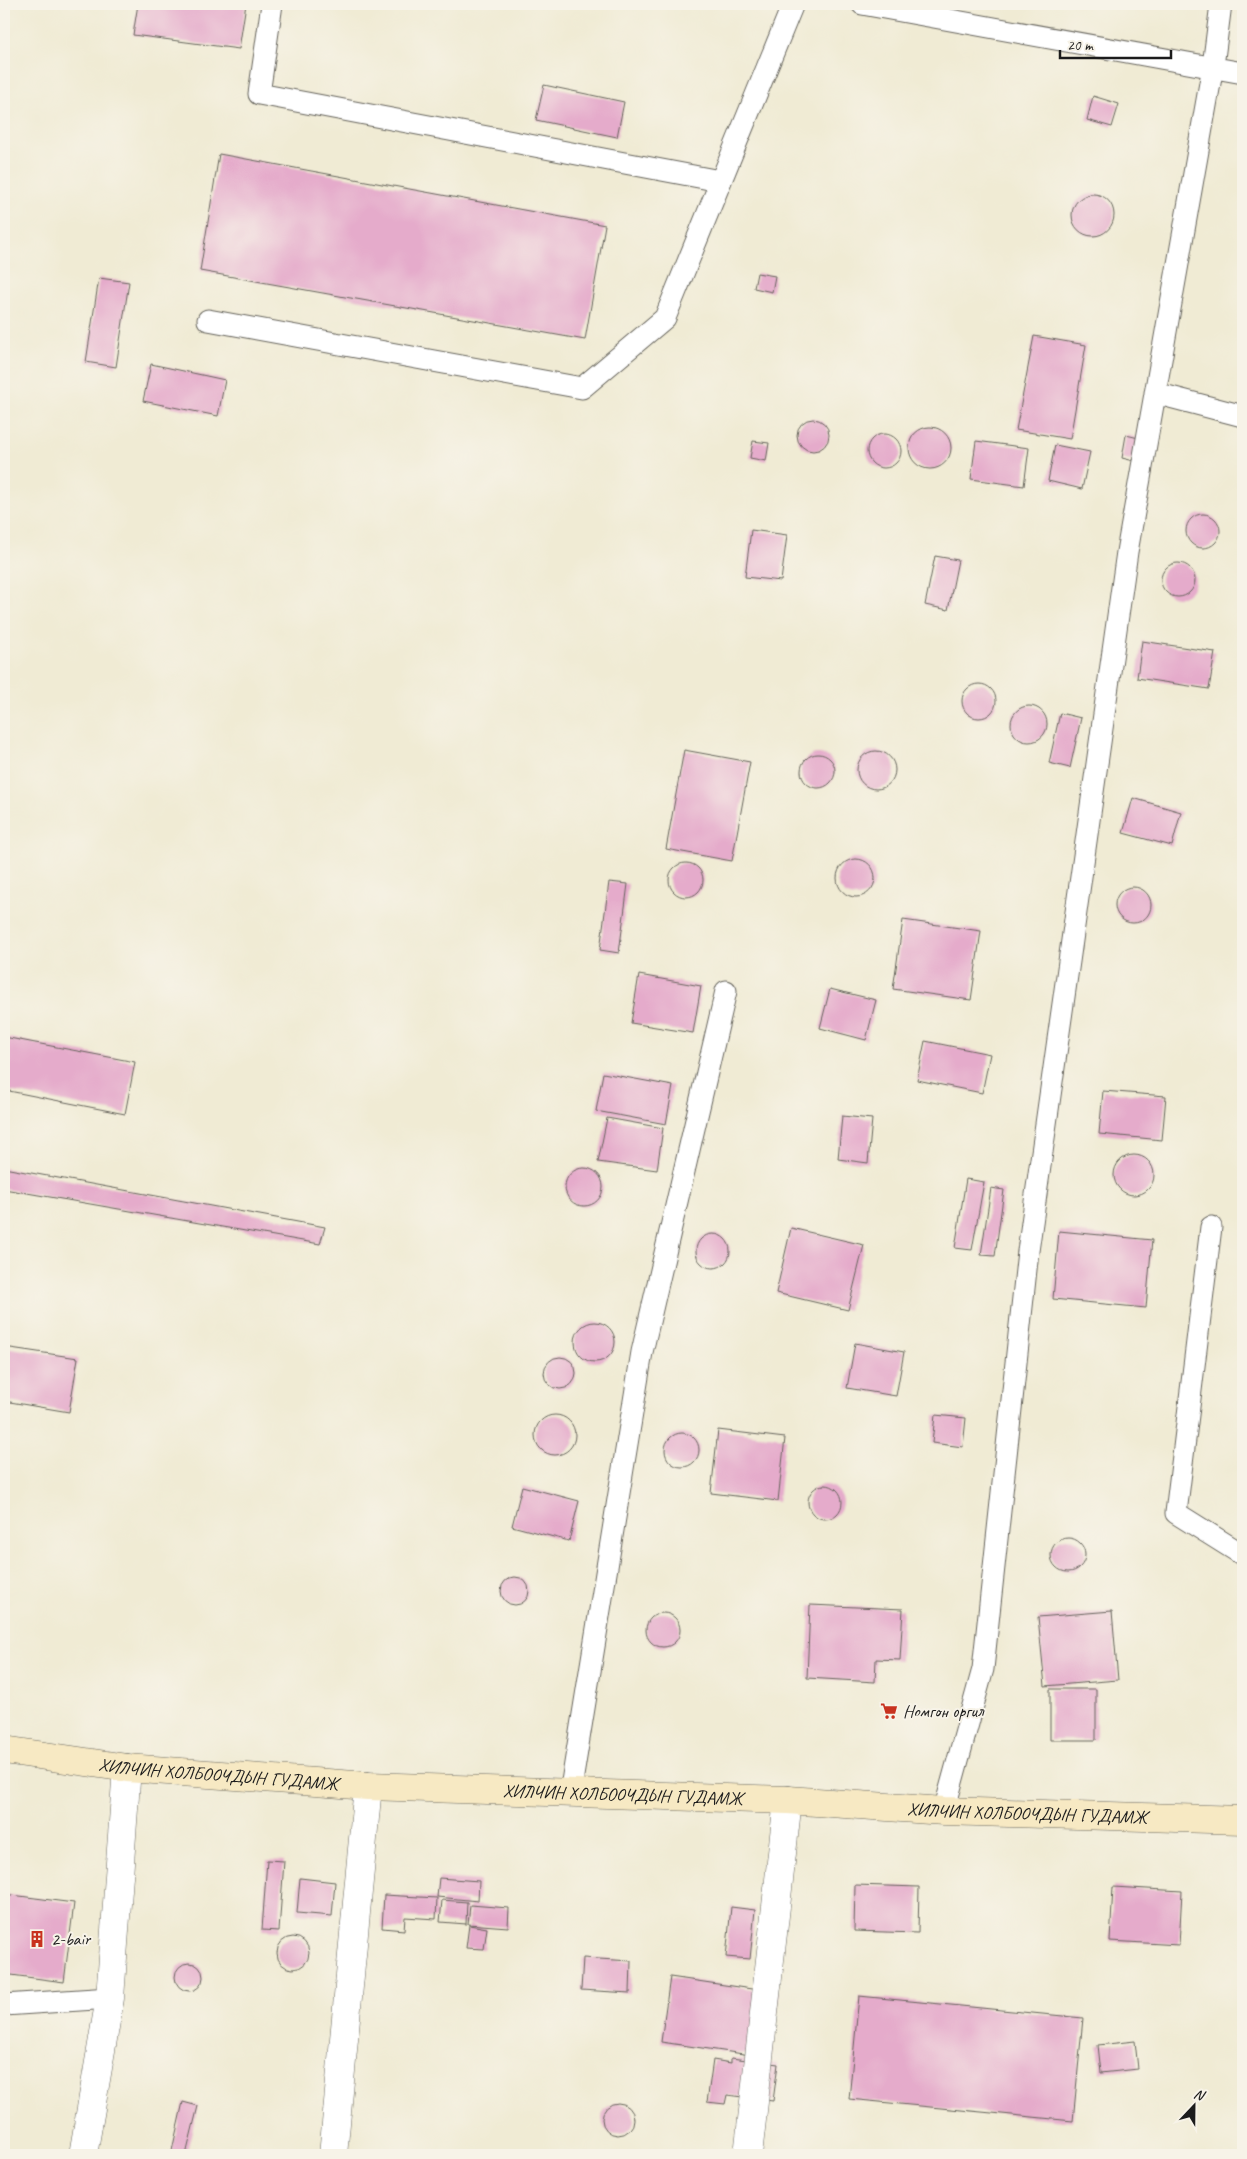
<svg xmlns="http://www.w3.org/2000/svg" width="1247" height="2159" font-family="Caveat,sans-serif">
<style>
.building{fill:#e5abcb}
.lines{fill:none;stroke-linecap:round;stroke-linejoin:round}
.lane-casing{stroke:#66645c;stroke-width:23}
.street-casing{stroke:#66645c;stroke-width:29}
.secondary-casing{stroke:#66645c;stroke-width:29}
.lane{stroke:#fff;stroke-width:21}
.street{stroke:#fff;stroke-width:28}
.secondary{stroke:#f7e9c3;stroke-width:28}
.labels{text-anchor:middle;stroke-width:4;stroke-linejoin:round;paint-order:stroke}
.poi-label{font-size:18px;fill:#1c1c1c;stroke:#f7f3e8;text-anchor:start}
.street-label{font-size:18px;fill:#1c1c1c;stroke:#f7f3e8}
</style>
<rect width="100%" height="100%" fill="#f7f3e8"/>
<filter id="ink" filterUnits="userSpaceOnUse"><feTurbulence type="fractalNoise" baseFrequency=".02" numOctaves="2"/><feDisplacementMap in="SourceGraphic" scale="10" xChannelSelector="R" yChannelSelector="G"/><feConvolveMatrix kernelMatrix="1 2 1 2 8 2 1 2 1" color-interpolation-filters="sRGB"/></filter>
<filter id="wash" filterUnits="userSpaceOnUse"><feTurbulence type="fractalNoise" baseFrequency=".0096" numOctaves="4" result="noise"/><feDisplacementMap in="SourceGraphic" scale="20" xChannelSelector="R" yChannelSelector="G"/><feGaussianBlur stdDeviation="1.12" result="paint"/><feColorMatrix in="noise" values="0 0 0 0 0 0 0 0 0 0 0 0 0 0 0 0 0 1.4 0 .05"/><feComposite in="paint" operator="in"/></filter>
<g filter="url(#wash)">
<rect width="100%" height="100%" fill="#f0ebd4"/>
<g id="blocks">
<path class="building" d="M 138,4 L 246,4 L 239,49 L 133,35 Z
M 544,85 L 624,102 L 617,137 L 536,120 Z
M 1093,96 L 1119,104 L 1112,127 L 1087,120 Z
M 219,154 L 605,225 L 585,340 L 200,271 Z
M1072 215a21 21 0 1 1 42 0a21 21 0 1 1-42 0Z
M 757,273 L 775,276 L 772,292 L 754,288 Z
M 99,278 L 129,282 L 116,367 L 86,362 Z
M 1034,336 L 1086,345 L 1070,439 L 1016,430 Z
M 151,364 L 225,380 L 218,416 L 143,401 Z
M797 435a16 16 0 1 1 32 0a16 16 0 1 1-32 0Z
M909 448a21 21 0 1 1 42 0a21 21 0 1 1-42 0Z
M867 451a17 17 0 1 1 34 0a17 17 0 1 1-34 0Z
M 1126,435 L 1143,439 L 1138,462 L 1122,458 Z
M 753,441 L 769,443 L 766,461 L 750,458 Z
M 976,441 L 1029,448 L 1024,486 L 971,479 Z
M 1055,445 L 1090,452 L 1082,489 L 1048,481 Z
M1186 531a17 17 0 1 1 34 0a17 17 0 1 1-34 0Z
M 751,530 L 787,535 L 781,581 L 745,577 Z
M 935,556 L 958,560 L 948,610 L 925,605 Z
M1161 580a17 17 0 1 1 34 0a17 17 0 1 1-34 0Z
M 1142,641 L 1215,652 L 1209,689 L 1137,678 Z
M962 701a17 17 0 1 1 34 0a17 17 0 1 1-34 0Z
M1011 724a18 18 0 1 1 36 0a18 18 0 1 1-36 0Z
M 1060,713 L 1081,718 L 1070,768 L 1049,763 Z
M 684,750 L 750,762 L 732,861 L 666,849 Z
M857 770a19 19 0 1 1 38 0a19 19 0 1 1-38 0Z
M801 771a17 17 0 1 1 34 0a17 17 0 1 1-34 0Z
M 1133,798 L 1181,812 L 1172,846 L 1123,833 Z
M837 878a19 19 0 1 1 38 0a19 19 0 1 1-38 0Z
M669 880a17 17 0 1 1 34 0a17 17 0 1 1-34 0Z
M 609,882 L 628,884 L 619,953 L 600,950 Z
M1115 905a18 18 0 1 1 36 0a18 18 0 1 1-36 0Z
M 903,920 L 981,931 L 971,1000 L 893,989 Z
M 639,975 L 701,986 L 693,1033 L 631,1023 Z
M 830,989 L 876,1000 L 866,1040 L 820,1028 Z
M 4,1037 L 135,1062 L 125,1114 L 4,1090 Z
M 925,1041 L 990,1054 L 982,1093 L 917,1080 Z
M 603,1073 L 673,1086 L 666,1124 L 596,1111 Z
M 1103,1091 L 1166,1096 L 1162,1140 L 1099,1134 Z
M 842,1116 L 872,1119 L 868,1163 L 838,1159 Z
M 607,1118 L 663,1128 L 657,1170 L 598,1162 Z
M1114 1175a20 20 0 1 1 40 0a20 20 0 1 1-40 0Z
M565 1187a19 19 0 1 1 38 0a19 19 0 1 1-38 0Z
M 4,1168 L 325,1227 L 320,1244 L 4,1189 Z
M 966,1179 L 984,1182 L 972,1250 L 955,1248 Z
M 991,1188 L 1004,1190 L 995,1256 L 981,1255 Z
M 791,1228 L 864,1245 L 848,1310 L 776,1293 Z
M 1059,1231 L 1152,1240 L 1146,1308 L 1053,1299 Z
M696 1251a17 17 0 1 1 34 0a17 17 0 1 1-34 0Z
M575 1342a20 20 0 1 1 40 0a20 20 0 1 1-40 0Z
M 855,1343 L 904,1352 L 896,1396 L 847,1388 Z
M 4,1347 L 78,1358 L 69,1412 L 4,1401 Z
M544 1373a16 16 0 1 1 32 0a16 16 0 1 1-32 0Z
M535 1435a20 20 0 1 1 40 0a20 20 0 1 1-40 0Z
M 935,1415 L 966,1418 L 963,1447 L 932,1443 Z
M 718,1430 L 785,1438 L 778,1501 L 711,1493 Z
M665 1450a17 17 0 1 1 34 0a17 17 0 1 1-34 0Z
M808 1502a17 17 0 1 1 34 0a17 17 0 1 1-34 0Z
M 522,1486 L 579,1501 L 569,1541 L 512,1526 Z
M1051 1555a17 17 0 1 1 34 0a17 17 0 1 1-34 0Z
M501 1591a14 14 0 1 1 28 0a14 14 0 1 1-28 0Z
M 810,1605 L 903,1609 L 900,1660 L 876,1659 L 875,1682 L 807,1678 Z
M 1112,1611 L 1118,1680 L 1045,1686 L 1038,1617 Z
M646 1630a17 17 0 1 1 34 0a17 17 0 1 1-34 0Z
M 1050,1689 L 1096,1689 L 1096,1740 L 1050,1740 Z
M 267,1860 L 284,1861 L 279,1931 L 262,1930 Z
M 300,1878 L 335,1882 L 332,1916 L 297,1913 Z
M 439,1878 L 479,1881 L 478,1901 L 437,1897 Z
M 855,1885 L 919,1887 L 918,1933 L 854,1931 Z
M 1113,1887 L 1182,1891 L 1179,1945 L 1110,1941 Z
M 4,1894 L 74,1903 L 64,1982 L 4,1974 Z
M 384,1895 L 437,1898 L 436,1919 L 405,1917 L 404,1930 L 382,1928 Z
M 442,1900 L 467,1902 L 466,1924 L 440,1922 Z
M 470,1905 L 509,1908 L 508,1927 L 468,1924 Z
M 731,1907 L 755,1910 L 750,1959 L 726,1957 Z
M 469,1925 L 487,1928 L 484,1949 L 466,1948 Z
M277 1953a16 16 0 1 1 32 0a16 16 0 1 1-32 0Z
M 583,1958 L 631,1961 L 630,1993 L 581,1990 Z
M175 1977a14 14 0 1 1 28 0a14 14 0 1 1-28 0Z
M 670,1977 L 779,1993 L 771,2058 L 661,2042 Z
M 859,1996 L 1083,2018 L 1073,2121 L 849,2099 Z
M 1135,2041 L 1138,2069 L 1101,2073 L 1098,2045 Z
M 731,2058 L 778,2064 L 773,2101 L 727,2095 L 725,2104 L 707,2102 L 713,2060 L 731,2063 Z
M 183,2102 L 198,2106 L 186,2155 L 171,2155 Z
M602 2119a16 16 0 1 1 32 0a16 16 0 1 1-32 0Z"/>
</g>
</g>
<g filter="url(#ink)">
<use href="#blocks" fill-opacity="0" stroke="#66645c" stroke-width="1"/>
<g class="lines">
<g class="lane-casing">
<path id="lane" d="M 272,4 L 259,94 L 720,181
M 862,4 L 1243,73
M 208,320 L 582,388 L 665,318 L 793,4
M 1155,393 L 1243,416
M 1211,1227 L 1176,1513 L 1243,1555
M 570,1794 L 642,1352 L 726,991
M 944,1811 L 983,1669 L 1028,1251 L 1127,552 L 1213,66 L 1221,4
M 4,2005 L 110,1998"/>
</g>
<g class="street-casing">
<path id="street" d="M 83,2155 L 110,1998 L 127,1768
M 333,2155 L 368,1786
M 748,2155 L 788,1800"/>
</g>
<g class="secondary-casing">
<g id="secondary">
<path id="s1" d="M 4,1750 L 127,1768 L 368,1786 L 788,1800 L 944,1811 L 1243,1820"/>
</g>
</g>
<use href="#lane" class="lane"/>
<use href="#street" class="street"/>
<use href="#secondary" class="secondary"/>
</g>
</g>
<defs>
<g id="supermarket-bare" transform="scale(1.35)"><path d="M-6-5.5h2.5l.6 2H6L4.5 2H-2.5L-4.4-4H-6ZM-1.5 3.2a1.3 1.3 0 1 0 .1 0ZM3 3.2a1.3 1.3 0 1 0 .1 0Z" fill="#c8321e" stroke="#f7f3e8" stroke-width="2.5" paint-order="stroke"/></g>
<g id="building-bare" transform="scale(1.35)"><path d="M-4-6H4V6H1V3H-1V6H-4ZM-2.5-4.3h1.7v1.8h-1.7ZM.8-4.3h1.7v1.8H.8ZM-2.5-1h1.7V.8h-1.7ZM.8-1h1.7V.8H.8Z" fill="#c8321e" stroke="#f7f3e8" stroke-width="2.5" paint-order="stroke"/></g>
</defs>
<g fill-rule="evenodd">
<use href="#supermarket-bare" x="889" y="1711"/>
<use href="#building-bare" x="37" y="1939"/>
</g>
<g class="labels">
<g class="poi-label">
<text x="903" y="1717">Номгон оргил</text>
<text x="51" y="1945">2-bair</text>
</g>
<g class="street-label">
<text dy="6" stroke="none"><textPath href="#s1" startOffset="216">ХИЛЧИН ХОЛБООЧДЫН ГУДАМЖ</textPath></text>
<text dy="6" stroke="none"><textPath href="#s1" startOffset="621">ХИЛЧИН ХОЛБООЧДЫН ГУДАМЖ</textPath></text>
<text dy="6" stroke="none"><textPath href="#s1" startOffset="1026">ХИЛЧИН ХОЛБООЧДЫН ГУДАМЖ</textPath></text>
</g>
</g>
<rect width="1247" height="2159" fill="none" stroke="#f7f3e8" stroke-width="20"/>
<g transform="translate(1194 2106) rotate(22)" stroke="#f7f3e8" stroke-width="4" paint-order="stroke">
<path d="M0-4L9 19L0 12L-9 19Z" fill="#1c1c1c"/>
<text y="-8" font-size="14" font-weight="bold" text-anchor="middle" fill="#1c1c1c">N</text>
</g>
<path d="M1060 50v8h111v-8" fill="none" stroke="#1c1c1c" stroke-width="2.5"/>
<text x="1067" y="50" font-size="15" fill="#1c1c1c" stroke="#f7f3e8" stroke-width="4" paint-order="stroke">20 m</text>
</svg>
